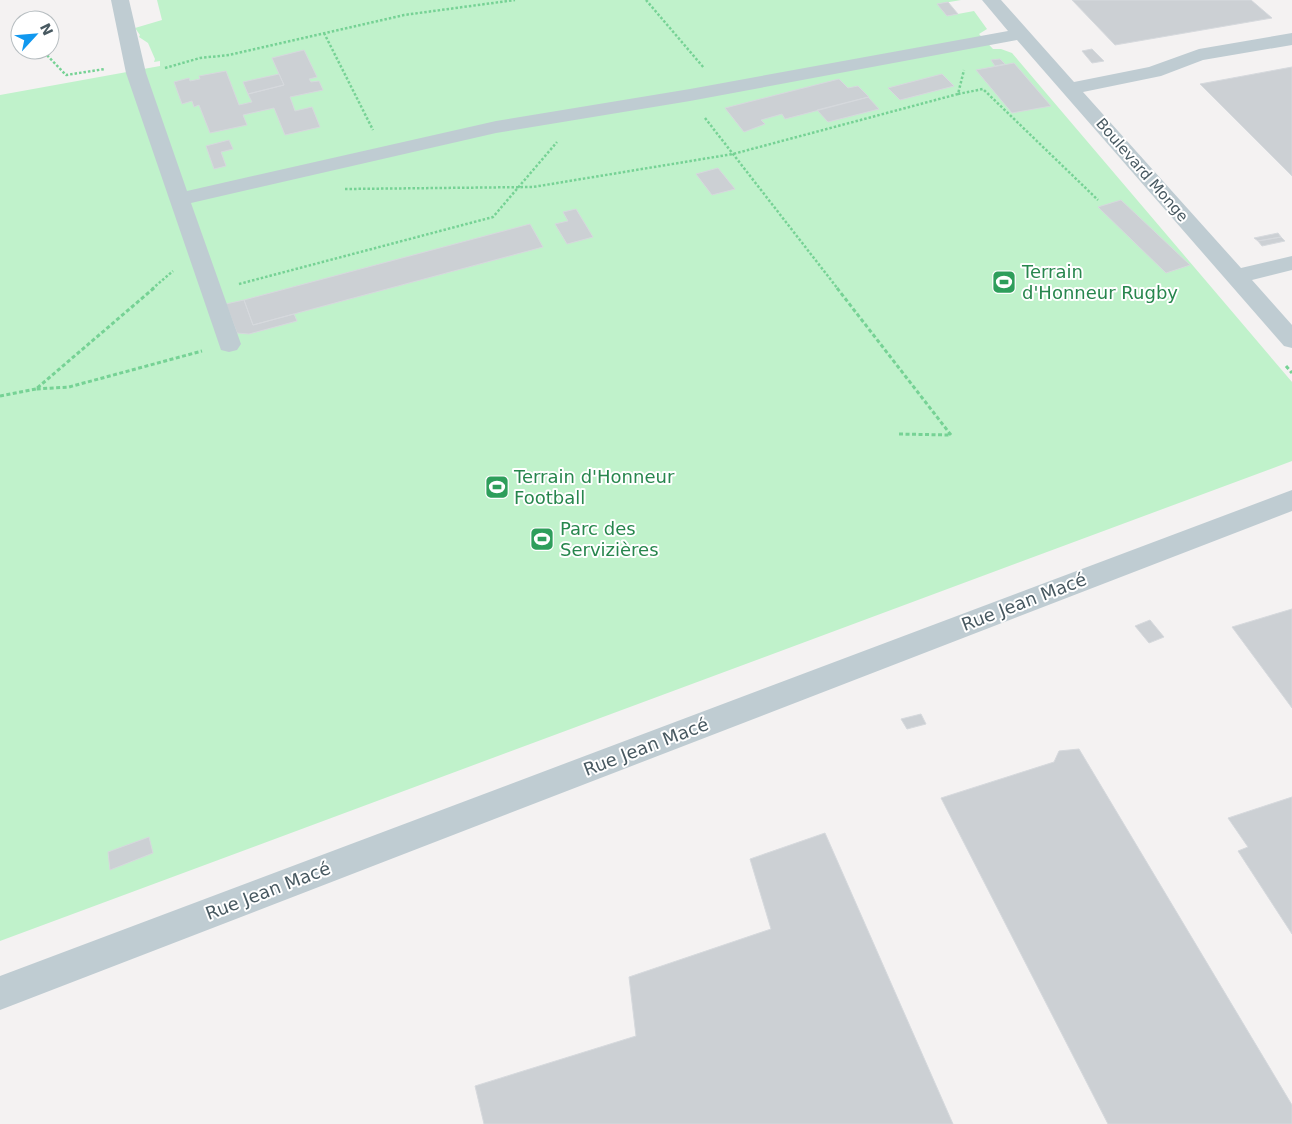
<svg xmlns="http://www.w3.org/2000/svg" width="1292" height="1124" font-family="'DejaVu Sans',sans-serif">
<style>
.green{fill:#c0f2cb}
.building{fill:#ccd0d4;stroke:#d6d9dd}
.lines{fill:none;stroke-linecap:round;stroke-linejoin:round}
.path-far1{stroke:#76d295;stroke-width:2.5;stroke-dasharray:2.5 2;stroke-linecap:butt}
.path{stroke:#76d295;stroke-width:3;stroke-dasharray:4 2.5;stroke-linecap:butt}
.minor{fill:#bfccd2;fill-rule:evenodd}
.labels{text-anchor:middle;stroke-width:4;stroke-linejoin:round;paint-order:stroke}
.far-street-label{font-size:15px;fill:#485961;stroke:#fff}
.leisure-label{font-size:18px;fill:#27864d;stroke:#fff;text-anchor:start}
.street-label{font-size:18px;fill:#485961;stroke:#fff}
</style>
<rect width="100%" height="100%" fill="#f4f2f2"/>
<path class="green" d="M 157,0 L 961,0 L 938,4 L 947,16 L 974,11 L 987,29 L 979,34 L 993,49 L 1001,49 L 1012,53 L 1292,382 L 1292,461 L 0,941 L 0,95 L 160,66 L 160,61 L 154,62 L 155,59 L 148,43 L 139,37 L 140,35 L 135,28 L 162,20 Z"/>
<path class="building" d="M 1072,0 L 1251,0 L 1272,18 L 1115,45 Z
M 948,2 L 958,14 L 947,16 L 937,4 Z
M 1092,49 L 1104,61 L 1092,63 L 1082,51 Z
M 304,50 L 317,77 L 309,79 L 311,82 L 319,81 L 323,90 L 290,97 L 295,111 L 312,107 L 320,127 L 285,135 L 274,108 L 243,115 L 247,125 L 210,133 L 199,105 L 194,107 L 192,101 L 182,104 L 174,82 L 189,78 L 190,81 L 200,79 L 199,76 L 226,71 L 239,105 L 252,102 L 248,94 L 284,85 L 272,58 Z
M 1000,59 L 1005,64 L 995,66 L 991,60 Z
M 1014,63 L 1051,106 L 1012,113 L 976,70 Z
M 1292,67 L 1292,176 L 1200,84 Z
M 279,74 L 284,85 L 248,94 L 243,82 Z
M 942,74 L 954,86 L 900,100 L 888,88 Z
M 839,79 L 848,88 L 858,86 L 869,97 L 785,119 L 782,114 L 761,120 L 765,124 L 744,132 L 725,108 Z
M 868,97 L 879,109 L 828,122 L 817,110 Z
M 229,140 L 233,149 L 221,152 L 226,166 L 214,169 L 206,146 Z
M 718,168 L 735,189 L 712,195 L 696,174 Z
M 1121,200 L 1190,265 L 1166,273 L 1098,207 Z
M 576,209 L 593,237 L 567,244 L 555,224 L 568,221 L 563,212 Z
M 530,224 L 543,247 L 253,325 L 244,300 Z
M 1278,233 L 1281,237 L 1258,241 L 1254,238 Z
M 1281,237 L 1285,241 L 1262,246 L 1258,241 Z
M 244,300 L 253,325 L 294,314 L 297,321 L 249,334 L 237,333 L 226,304 Z
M 1292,609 L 1292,708 L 1232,627 Z
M 1150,620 L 1164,637 L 1149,643 L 1135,626 Z
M 921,714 L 926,724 L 907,729 L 901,719 Z
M 1079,749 L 1292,1105 L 1292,1124 L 1108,1124 L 941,798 L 1054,762 L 1059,751 Z
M 1292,797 L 1292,934 L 1238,851 L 1248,847 L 1228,818 Z
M 825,833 L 953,1124 L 484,1124 L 475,1086 L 636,1036 L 629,977 L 771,929 L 750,859 Z
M 149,837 L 153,853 L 110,870 L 108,852 Z"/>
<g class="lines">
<path class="path-far1" d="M 646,0 L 704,68
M 324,33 L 373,130
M 44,52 L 66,75 L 105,69
M 165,68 L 200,58 L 229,55 L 404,15 L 515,0
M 958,94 L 983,89 L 1098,200
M 705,118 L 838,289
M 345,189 L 533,187 L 733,154 L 958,94 L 964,70
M 239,284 L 493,217 L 557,142
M 152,289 L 173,271"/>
<path class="path" d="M 154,288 L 36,389 L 69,387 L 202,351
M 837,288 L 951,435 L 897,434
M 1286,366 L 1292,373
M 0,396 L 36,389"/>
<path class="minor" d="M 111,0 L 129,0 L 146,73 L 187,191 L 496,121 L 690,89 L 1008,31 L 982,0 L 1001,0 L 1074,82 L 1149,67 L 1199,49 L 1292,33 L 1292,45 L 1203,60 L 1161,76 L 1083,92 L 1241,268 L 1292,256 L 1292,270 L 1252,280 L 1292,325 L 1292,348 L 1284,346 L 1017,40 L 690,101 L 496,133 L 191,203 L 241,344 L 237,350 L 229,352 L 221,350 L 126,73 Z
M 1292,490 L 1292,511 L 0,1010 L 0,976 Z"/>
</g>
<defs>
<g id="stadium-square" transform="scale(1.25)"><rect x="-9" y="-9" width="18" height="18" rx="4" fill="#2e9e5b" stroke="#fff"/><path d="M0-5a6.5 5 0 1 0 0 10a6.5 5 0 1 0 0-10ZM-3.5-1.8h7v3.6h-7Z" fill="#fff"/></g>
</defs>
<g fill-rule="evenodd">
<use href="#stadium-square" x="1004" y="282"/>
<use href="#stadium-square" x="497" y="487"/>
<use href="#stadium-square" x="542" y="539"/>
</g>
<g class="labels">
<g class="far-street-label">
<text transform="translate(1142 170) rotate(49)" y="5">Boulevard Monge</text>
</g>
<g class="leisure-label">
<text x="1022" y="278">Terrain<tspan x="1022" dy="21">d'Honneur Rugby</tspan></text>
<text x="514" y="483">Terrain d'Honneur<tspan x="514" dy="21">Football</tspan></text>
<text x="560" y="535">Parc des<tspan x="560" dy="21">Servizières</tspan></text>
</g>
<g class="street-label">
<text transform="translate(1024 602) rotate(-21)" y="6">Rue Jean Macé</text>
<text transform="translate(646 747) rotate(-21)" y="6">Rue Jean Macé</text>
<text transform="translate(268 891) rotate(-21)" y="6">Rue Jean Macé</text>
</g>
</g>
<g transform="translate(35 35) rotate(64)"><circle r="24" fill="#ffffff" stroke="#b6bdc0"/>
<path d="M0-4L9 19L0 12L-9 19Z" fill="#1198ef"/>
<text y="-8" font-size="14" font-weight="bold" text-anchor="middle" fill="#485961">N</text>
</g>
</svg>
